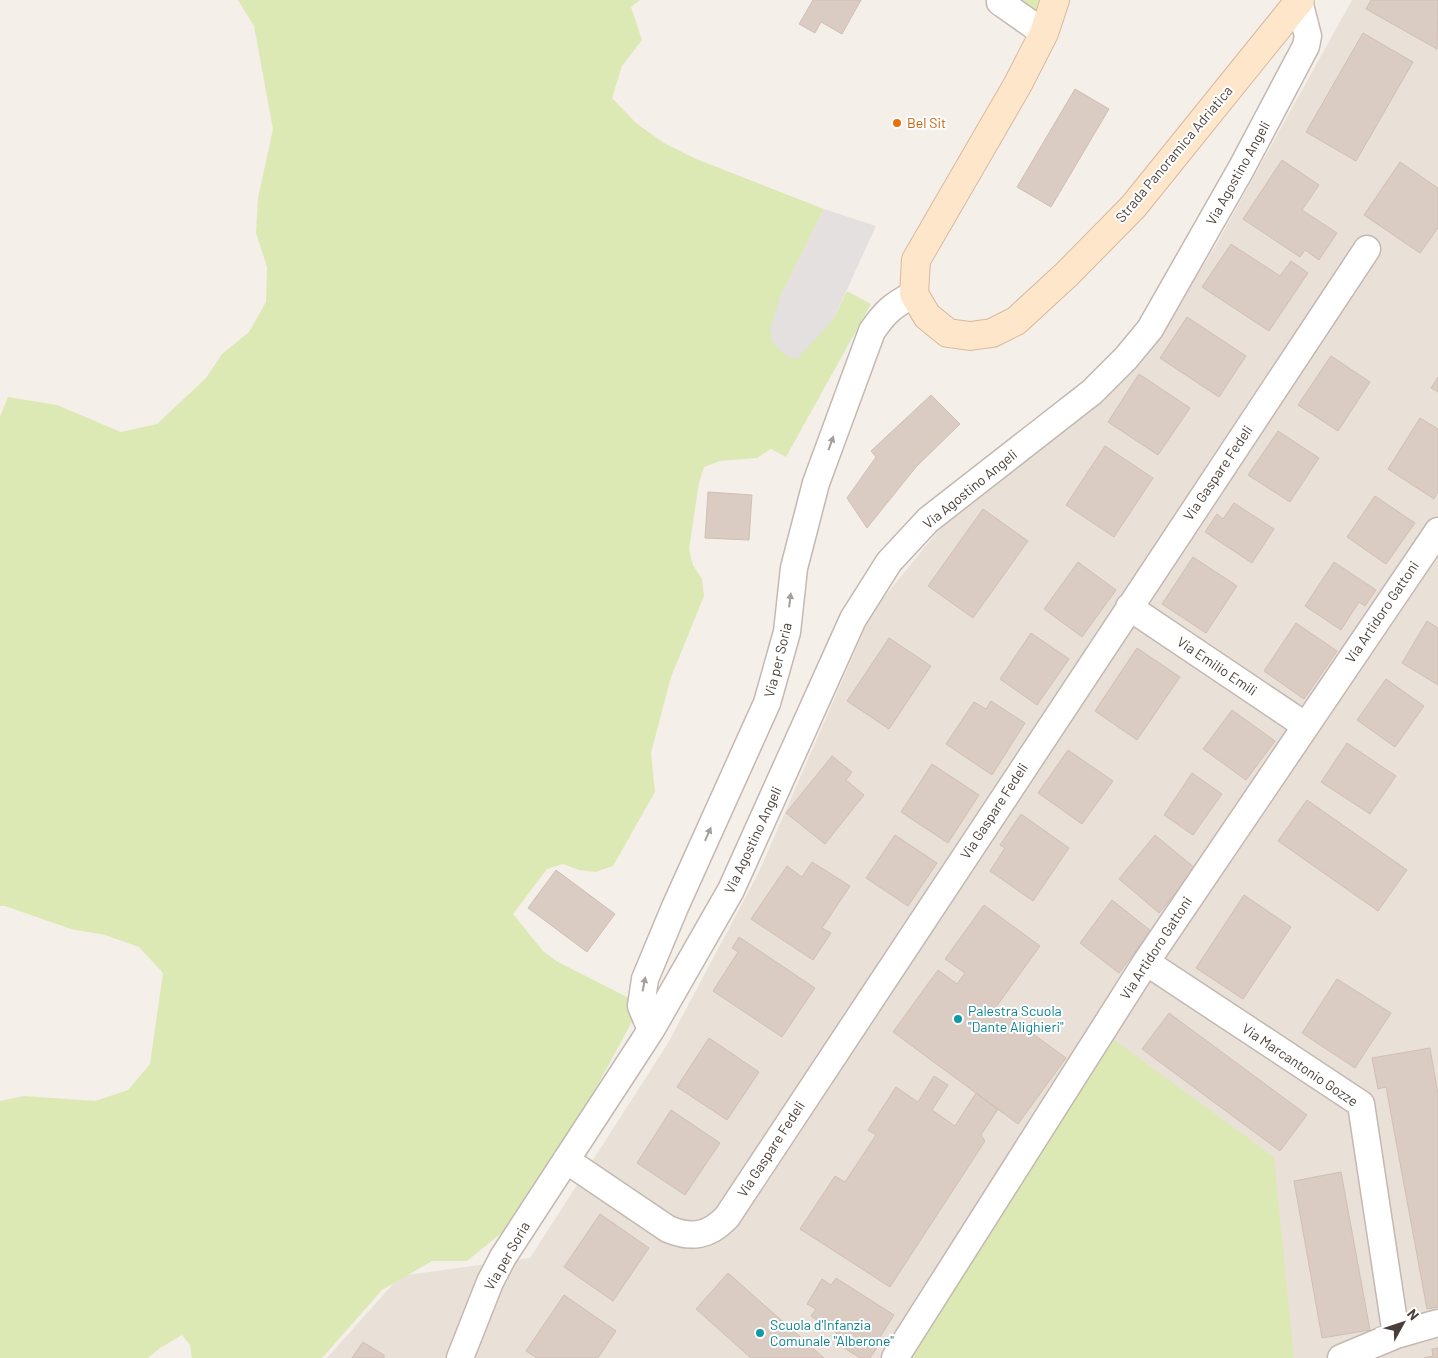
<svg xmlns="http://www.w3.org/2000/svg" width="1438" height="1358" font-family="Barlow,sans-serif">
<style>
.residential{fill:#e9e0d8}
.green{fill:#dde9b4}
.parking{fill:#e4e0df}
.building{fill:#dacbc3;stroke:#d1bfb3}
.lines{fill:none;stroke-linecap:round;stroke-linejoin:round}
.street-casing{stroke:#c4b8b0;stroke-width:29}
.secondary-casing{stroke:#d7ba9d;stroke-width:30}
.street{stroke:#fff;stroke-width:26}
.secondary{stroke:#fee6cb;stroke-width:28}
.oneway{fill:#a49f9c}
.food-dot{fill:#e8710a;stroke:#fff;stroke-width:2}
.culture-dot{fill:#0f9aa8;stroke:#fff;stroke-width:2}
.labels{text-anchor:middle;stroke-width:4;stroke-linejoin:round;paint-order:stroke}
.food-label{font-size:14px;fill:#c56008;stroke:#fff;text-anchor:start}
.street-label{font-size:14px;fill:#493f38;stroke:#fff}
.culture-label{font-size:14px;fill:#0d838f;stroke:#fff;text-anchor:start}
</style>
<rect width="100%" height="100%" fill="#f5efea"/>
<path class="residential" d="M 1352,0 L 1438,0 L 1438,1358 L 327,1358 L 400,1276 L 530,1258 L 668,1043 L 759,872 L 872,612 L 951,515 L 1153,344 L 1216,245 Z"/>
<path class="green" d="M 238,0 L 640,0 L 631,7 L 642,40 L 622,66 L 612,98 L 636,123 L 664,143 L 696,159 L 824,209 L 780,297 L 833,320 L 847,291 L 871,304 L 786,457 L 771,449 L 757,458 L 720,461 L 704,467 L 699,483 L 689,549 L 693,565 L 702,579 L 704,596 L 671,677 L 651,753 L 655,792 L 613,866 L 596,872 L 579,870 L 563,864 L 547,869 L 513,914 L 543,951 L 558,962 L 629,998 L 634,1018 L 589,1101 L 510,1226 L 467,1261 L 432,1261 L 382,1290 L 322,1358 L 192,1358 L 190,1345 L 182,1335 L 160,1348 L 148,1358 L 0,1358 L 0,1101 L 24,1096 L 95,1101 L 128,1090 L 150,1064 L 163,973 L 139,947 L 105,935 L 71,929 L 5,906 L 0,906 L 0,417 L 8,397 L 57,405 L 121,432 L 157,424 L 206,378 L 222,354 L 249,332 L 266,302 L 267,267 L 256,233 L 258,198 L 273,129 L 254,26 Z
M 1018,0 L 1043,0 L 1037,17 Z
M 1110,1037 L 1274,1157 L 1294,1358 L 901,1358 Z"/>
<path class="parking" d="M 824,209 L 876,226 L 833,320 L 797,359 L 789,357 L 779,350 L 772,340 L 770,329 L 780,297 Z"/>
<path class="building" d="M 813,0 L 861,0 L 842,34 L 821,22 L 815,33 L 799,24 Z
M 1371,0 L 1438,0 L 1437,49 L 1366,9 Z
M 1363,33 L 1413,62 L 1356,161 L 1306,132 Z
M 1075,89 L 1109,109 L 1051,207 L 1017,187 Z
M 1282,160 L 1319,185 L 1302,210 L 1337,233 L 1319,260 L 1305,250 L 1300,257 L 1243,219 Z
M 1400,162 L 1438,188 L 1438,228 L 1420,253 L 1364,215 Z
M 1231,244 L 1280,276 L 1291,261 L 1308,273 L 1269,331 L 1202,287 Z
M 1187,317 L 1246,356 L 1219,397 L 1160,358 Z
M 1331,356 L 1370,382 L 1338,431 L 1298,405 Z
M 1139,374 L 1190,408 L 1158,455 L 1108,422 Z
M 1438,377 L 1438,392 L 1431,388 Z
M 931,395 L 960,424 L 916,467 L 867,528 L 847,498 L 876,457 L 871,451 Z
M 1420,418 L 1438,429 L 1438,492 L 1434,499 L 1388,469 Z
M 1278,431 L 1319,458 L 1290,502 L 1248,475 Z
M 1105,446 L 1153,478 L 1114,537 L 1066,505 Z
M 708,492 L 752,495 L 749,540 L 705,538 Z
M 1375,496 L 1415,523 L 1386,564 L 1347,537 Z
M 1234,503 L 1274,529 L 1252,563 L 1205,532 L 1217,514 L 1223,519 Z
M 983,509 L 1028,541 L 973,618 L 928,586 Z
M 1193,557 L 1237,586 L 1206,633 L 1162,604 Z
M 1078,562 L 1116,590 L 1082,637 L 1044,609 Z
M 1334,562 L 1376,590 L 1365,606 L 1359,602 L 1341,630 L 1305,606 Z
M 1427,621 L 1438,628 L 1438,685 L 1402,663 Z
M 1296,623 L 1337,651 L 1304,699 L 1264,671 Z
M 1031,633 L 1069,659 L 1037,705 L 1000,679 Z
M 889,638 L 931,666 L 889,729 L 847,701 Z
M 1137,648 L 1180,677 L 1137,740 L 1095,711 Z
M 1386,679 L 1424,706 L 1395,747 L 1357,720 Z
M 991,701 L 1025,723 L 992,775 L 946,744 L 974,702 L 986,709 Z
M 1232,710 L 1275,741 L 1246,780 L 1203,749 Z
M 1347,743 L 1396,776 L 1370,814 L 1321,782 Z
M 1068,750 L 1113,781 L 1082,824 L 1038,793 Z
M 832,756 L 852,772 L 846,780 L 864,795 L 825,844 L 786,813 Z
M 932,764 L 979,795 L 948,843 L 901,812 Z
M 1192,773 L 1222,794 L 1193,835 L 1164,815 Z
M 1307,800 L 1407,870 L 1378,911 L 1278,841 Z
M 1021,814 L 1069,848 L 1033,901 L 990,871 L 1005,848 L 1000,845 Z
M 895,835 L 937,863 L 908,906 L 866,878 Z
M 1155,835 L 1196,869 L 1159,913 L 1119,879 Z
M 812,862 L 850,886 L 822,928 L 831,933 L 813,960 L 751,919 L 787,866 L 802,877 Z
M 556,870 L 615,914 L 587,952 L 528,908 Z
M 1244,895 L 1291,927 L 1243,999 L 1196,968 Z
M 1112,900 L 1151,931 L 1119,973 L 1080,943 Z
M 984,905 L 1040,946 L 996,1007 L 1066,1058 L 1018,1124 L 893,1032 L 938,970 L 957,984 L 965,973 L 945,959 Z
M 739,937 L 815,988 L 782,1037 L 713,991 L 738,952 L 732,948 Z
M 1337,979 L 1391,1013 L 1355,1068 L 1302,1033 Z
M 1169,1013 L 1307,1115 L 1280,1151 L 1142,1049 Z
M 709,1038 L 759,1072 L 727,1120 L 677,1087 Z
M 1430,1048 L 1438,1094 L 1438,1307 L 1427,1309 L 1386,1087 L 1378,1089 L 1372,1058 Z
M 934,1076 L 948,1085 L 932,1110 L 955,1126 L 976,1093 L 998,1109 L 981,1135 L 985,1141 L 890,1287 L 800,1229 L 835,1176 L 845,1182 L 876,1135 L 868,1130 L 896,1087 L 918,1102 Z
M 671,1110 L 720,1143 L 685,1195 L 637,1163 Z
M 1341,1172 L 1370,1330 L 1322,1338 L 1294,1181 Z
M 600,1214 L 649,1248 L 613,1301 L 564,1267 Z
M 728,1273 L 824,1358 L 751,1358 L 696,1309 Z
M 836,1278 L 894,1315 L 880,1337 L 883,1339 L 870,1358 L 860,1358 L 838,1344 L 842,1337 L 811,1316 L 816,1309 L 807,1304 L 822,1279 L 831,1285 Z
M 564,1295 L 616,1331 L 598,1358 L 537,1358 L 526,1351 Z
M 363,1342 L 384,1355 L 384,1358 L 352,1358 Z
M 1438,1348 L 1438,1358 L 1424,1358 L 1433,1356 L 1432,1349 Z"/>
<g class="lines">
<g class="street-casing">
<path id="street" d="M 1000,0 L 1000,2 L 1044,33
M 1129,607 L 1306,726
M 1146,962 L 1361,1104 L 1396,1335
M 651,1030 L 641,1006 L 645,979 L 675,907 L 767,703 L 787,632 L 794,568 L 816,483 L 872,331 C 886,311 892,306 914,294
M 566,1160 L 668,1229 C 692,1239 709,1236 727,1217 L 1367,249
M 460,1358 L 490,1282 L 503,1257 L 651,1030 L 731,890 L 853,619 L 889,562 L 928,520 L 1092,392 L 1126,358 L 1150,329 L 1241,169 L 1306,46 L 1308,36 L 1299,1
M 895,1358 L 1146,962 L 1438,531
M 1341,1358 L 1396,1335 L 1438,1323"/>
</g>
<g class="secondary-casing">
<path id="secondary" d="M 1055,0 L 1044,33 L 1018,84 L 916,260 L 914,294 L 927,316 L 948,333 L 970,336 L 992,333 L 1016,321 L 1066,275 L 1133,207 L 1300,0"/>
</g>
<use href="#street" class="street"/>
<use href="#secondary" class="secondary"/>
</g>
<defs><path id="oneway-solid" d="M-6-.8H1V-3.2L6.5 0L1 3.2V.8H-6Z" transform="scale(1.25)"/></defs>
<g class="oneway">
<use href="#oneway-solid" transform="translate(831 443) rotate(-70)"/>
<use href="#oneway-solid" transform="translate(790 600) rotate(-83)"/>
<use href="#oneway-solid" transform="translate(708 834) rotate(-66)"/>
<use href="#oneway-solid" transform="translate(644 984) rotate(-79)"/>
</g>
<circle class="food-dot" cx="897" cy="123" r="5"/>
<g class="culture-dot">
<circle cx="958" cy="1019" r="5"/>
<circle cx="760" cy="1333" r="5"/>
</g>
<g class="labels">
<g class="food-label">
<text x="907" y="128">Bel Sit</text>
</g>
<g class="street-label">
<text transform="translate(1174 154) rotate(-50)" y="5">Strada Panoramica Adriatica</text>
<text transform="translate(1238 173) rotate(-61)" y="5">Via Agostino Angeli</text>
<text transform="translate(1218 473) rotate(-56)" y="5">Via Gaspare Fedeli</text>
<text transform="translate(970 489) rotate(-39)" y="5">Via Agostino Angeli</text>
<text transform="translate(1382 612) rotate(-56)" y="5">Via Artidoro Gattoni</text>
<text transform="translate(778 660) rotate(-76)" y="5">Via per Soria</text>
<text transform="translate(1217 666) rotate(34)" y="5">Via Emilio Emili</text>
<text transform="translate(994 811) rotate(-57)" y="5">Via Gaspare Fedeli</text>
<text transform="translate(753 840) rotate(-65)" y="5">Via Agostino Angeli</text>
<text transform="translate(1156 948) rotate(-57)" y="5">Via Artidoro Gattoni</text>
<text transform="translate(1300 1065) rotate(34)" y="5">Via Marcantonio Gozze</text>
<text transform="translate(771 1149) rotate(-57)" y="5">Via Gaspare Fedeli</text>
<text transform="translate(507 1256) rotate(-60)" y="5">Via per Soria</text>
</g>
<g class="culture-label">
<text x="968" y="1016">Palestra Scuola<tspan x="968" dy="16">"Dante Alighieri"</tspan></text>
<text x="770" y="1330">Scuola d'Infanzia<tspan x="770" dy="16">Comunale "Alberone"</tspan></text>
</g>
</g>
<g transform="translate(1403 1323) rotate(50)" stroke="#ffffff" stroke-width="4" paint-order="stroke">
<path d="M0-4L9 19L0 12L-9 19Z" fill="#493f38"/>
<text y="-8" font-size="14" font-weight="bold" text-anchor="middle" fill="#493f38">N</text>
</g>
</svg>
